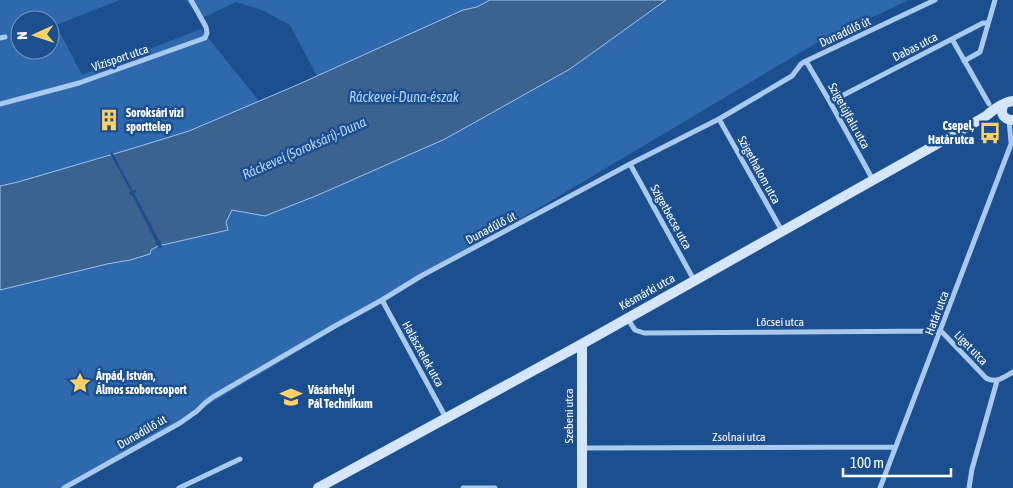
<svg xmlns="http://www.w3.org/2000/svg" width="1013" height="488" font-family="'Asap Condensed',sans-serif">
<style>
.green{fill:#2e69ad;fill-rule:evenodd}
.water{fill:#3c6290;stroke:#9cc4f0}
.pier{fill:#1b4f8f}
.lines{fill:none;stroke-linecap:round;stroke-linejoin:round}
.street{stroke:#a9c9ee;stroke-width:5}
.secondary{stroke:#d6e6fa;stroke-width:10}
.labels{text-anchor:middle;stroke-width:5;stroke-linejoin:round;paint-order:stroke}
.street-label{font-size:12px;fill:#fff;stroke:#1b4f8f}
.poi-label{font-size:12px;font-weight:bold;fill:#fff;stroke:#1b4f8f;text-anchor:start}
.water-label{font-size:14px;font-style:italic;fill:#b5d3f5;stroke:#1b4f8f}
</style>
<rect width="100%" height="100%" fill="#1b4f8f"/>
<path class="green" d="M 0,0 L 120,0 L 56,25 L 82,75 L 201,29 L 259,101 L 189,131 L 134,148 L 18,182 L 0,186 ZM 20,20 L 50,20 L 50,50 L 20,50 Z
M 186,0 L 490,0 L 477,7 L 463,10 L 317,76 L 290,25 L 262,10 L 236,2 L 200,19 Z
M 666,0 L 909,0 L 813,45 L 68,488 L 0,488 L 0,290 L 107,264 L 130,260 L 150,254 L 151,250 L 158,246 L 228,230 L 226,222 L 231,210 L 265,216 L 318,195 L 445,139 L 570,69 Z"/>
<path class="water" d="M 490,0 L 666,0 L 570,69 L 445,139 L 318,195 L 265,216 L 232,210 L 226,222 L 228,230 L 158,246 L 151,250 L 150,254 L 130,260 L 107,264 L 0,290 L 0,186 L 18,182 L 134,148 L 189,131 L 297,85 L 463,10 L 477,7 Z"/>
<path class="pier" d="M 112,152 L 133,191 L 135,190 L 136,192 L 134,193 L 159,240 L 160,240 L 161,242 L 160,243 L 163,247 L 159,248 L 157,244 L 156,245 L 155,243 L 156,242 L 132,195 L 130,195 L 129,193 L 131,192 L 110,153 Z"/>
<g class="lines">
<path class="street" d="M 0,38 L 5,37
M 952,39 L 989,104
M 806,61 L 830,102 L 873,180
M 964,61 L 980,52 L 995,0
M 830,102 L 983,23 L 988,23
M 0,104 L 79,83 L 205,38 L 207,33 L 206,27 L 191,0
M 719,119 L 782,231
M 1009,120 L 1011,142
M 630,164 L 694,280
M 382,300 L 446,418
M 627,318 L 635,330 L 644,333 L 941,331 L 986,378 C 996,384 1004,377 1013,372
M 582,448 L 896,447
M 64,488 L 180,423 L 197,411 L 205,403 L 213,397 L 335,326 L 382,300 L 421,276 L 630,164 L 719,119 L 792,76 L 801,64 L 806,61 L 935,0
M 179,488 L 240,459
M 463,488 L 495,488
M 880,488 L 1013,139
M 969,488 L 972,469 L 997,381"/>
<path class="secondary" d="M 1003,106 C 1000,114 1004,120 1013,120
M 582,344 L 582,488
M 318,488 L 582,344 L 930,148 L 986,116 C 993,110 1004,102 1013,101"/>
</g>
<defs>
<g id="building-bare" transform="scale(1.725)"><path d="M-4-6H4V6H1V3H-1V6H-4ZM-2.5-4.3h1.7v1.8h-1.7ZM.8-4.3h1.7v1.8H.8ZM-2.5-1h1.7V.8h-1.7ZM.8-1h1.7V.8H.8Z" fill="#ffd166" stroke="#1b4f8f" stroke-width="2.5" paint-order="stroke"/></g>
<g id="bus-bare" transform="scale(1.725)"><path d="M-5-6H5V4H4V6H2V4H-2V6H-4V4H-5ZM-3.5-4V0h7V-4ZM-3.5 1.2v1.5H-2V1.2ZM2 1.2v1.5H3.5V1.2Z" fill="#ffd166" stroke="#1b4f8f" stroke-width="2.5" paint-order="stroke"/></g>
<g id="sight-bare" transform="scale(1.725)"><path d="M0-6L1.8-2.2L6-1.7L2.9 1.2L3.7 5.4L0 3.3L-3.7 5.4L-2.9 1.2L-6-1.7L-1.8-2.2Z" fill="#ffd166" stroke="#1b4f8f" stroke-width="2.5" paint-order="stroke"/></g>
<g id="school-bare" transform="scale(1.725)"><path d="M0-5L7-2L0 1L-7-2ZM-4 1L0 2.5L4 1V4Q0 6-4 4Z" fill="#ffd166" stroke="#1b4f8f" stroke-width="2.5" paint-order="stroke"/></g>
</defs>
<g fill-rule="evenodd">
<use href="#building-bare" x="109" y="120"/>
<use href="#bus-bare" x="990" y="133"/>
<use href="#sight-bare" x="80" y="383"/>
<use href="#school-bare" x="291" y="397"/>
</g>
<g class="labels">
<g class="street-label">
<text transform="translate(845 32) rotate(-25)" y="4">Dunadűlő út</text>
<text transform="translate(915 47) rotate(-27)" y="4">Dabas utca</text>
<text transform="translate(120 58) rotate(-19)" y="4">Vízisport utca</text>
<text transform="translate(849 116) rotate(61)" y="4">Szigetújfalu utca</text>
<text transform="translate(759 170) rotate(61)" y="4">Szigethalom utca</text>
<text transform="translate(671 217) rotate(61)" y="4">Szigetbecse utca</text>
<text transform="translate(491 228) rotate(-28)" y="4">Dunadűlő út</text>
<text transform="translate(647 292) rotate(-29)" y="4">Késmárki utca</text>
<text transform="translate(937 313) rotate(-69)" y="4">Határ utca</text>
<text x="780" y="326">Lőcsei utca</text>
<text transform="translate(971 348) rotate(46)" y="4">Liget utca</text>
<text transform="translate(423 354) rotate(61)" y="4">Halásztelek utca</text>
<text transform="translate(569 416) rotate(-90)" y="4">Szebeni utca</text>
<text transform="translate(142 432) rotate(-30)" y="4">Dunadűlő út</text>
<text x="739" y="441">Zsolnai utca</text>
</g>
<g class="poi-label">
<text x="126" y="117">Soroksári vízi<tspan x="126" dy="14">sporttelep</tspan></text>
<text x="974" y="130" text-anchor="end">Csepel,<tspan x="974" dy="14">Határ utca</tspan></text>
<text x="96" y="380">Árpád, István,<tspan x="96" dy="14">Álmos szoborcsoport</tspan></text>
<text x="308" y="394">Vásárhelyi<tspan x="308" dy="14">Pál Technikum</tspan></text>
</g>
<g class="water-label">
<text x="404" y="102">Ráckevei-Duna-észak</text>
<text transform="translate(304 148) rotate(-24)" y="5">Ráckevei (Soroksári)-Duna</text>
</g>
</g>
<g transform="translate(35 35) rotate(267)"><circle r="24" fill="#1b4f8f" stroke="#7695bc"/>
<path d="M0-4L9 19L0 12L-9 19Z" fill="#ffd166"/>
<text y="-8" font-size="14" font-weight="bold" text-anchor="middle" fill="#ffffff">N</text>
</g>
<path d="M843 468v8h108v-8" fill="none" stroke="#ffffff" stroke-width="2.5"/>
<text x="850" y="468" font-size="15" fill="#ffffff" stroke="#1b4f8f" stroke-width="4" paint-order="stroke">100 m</text>
</svg>
